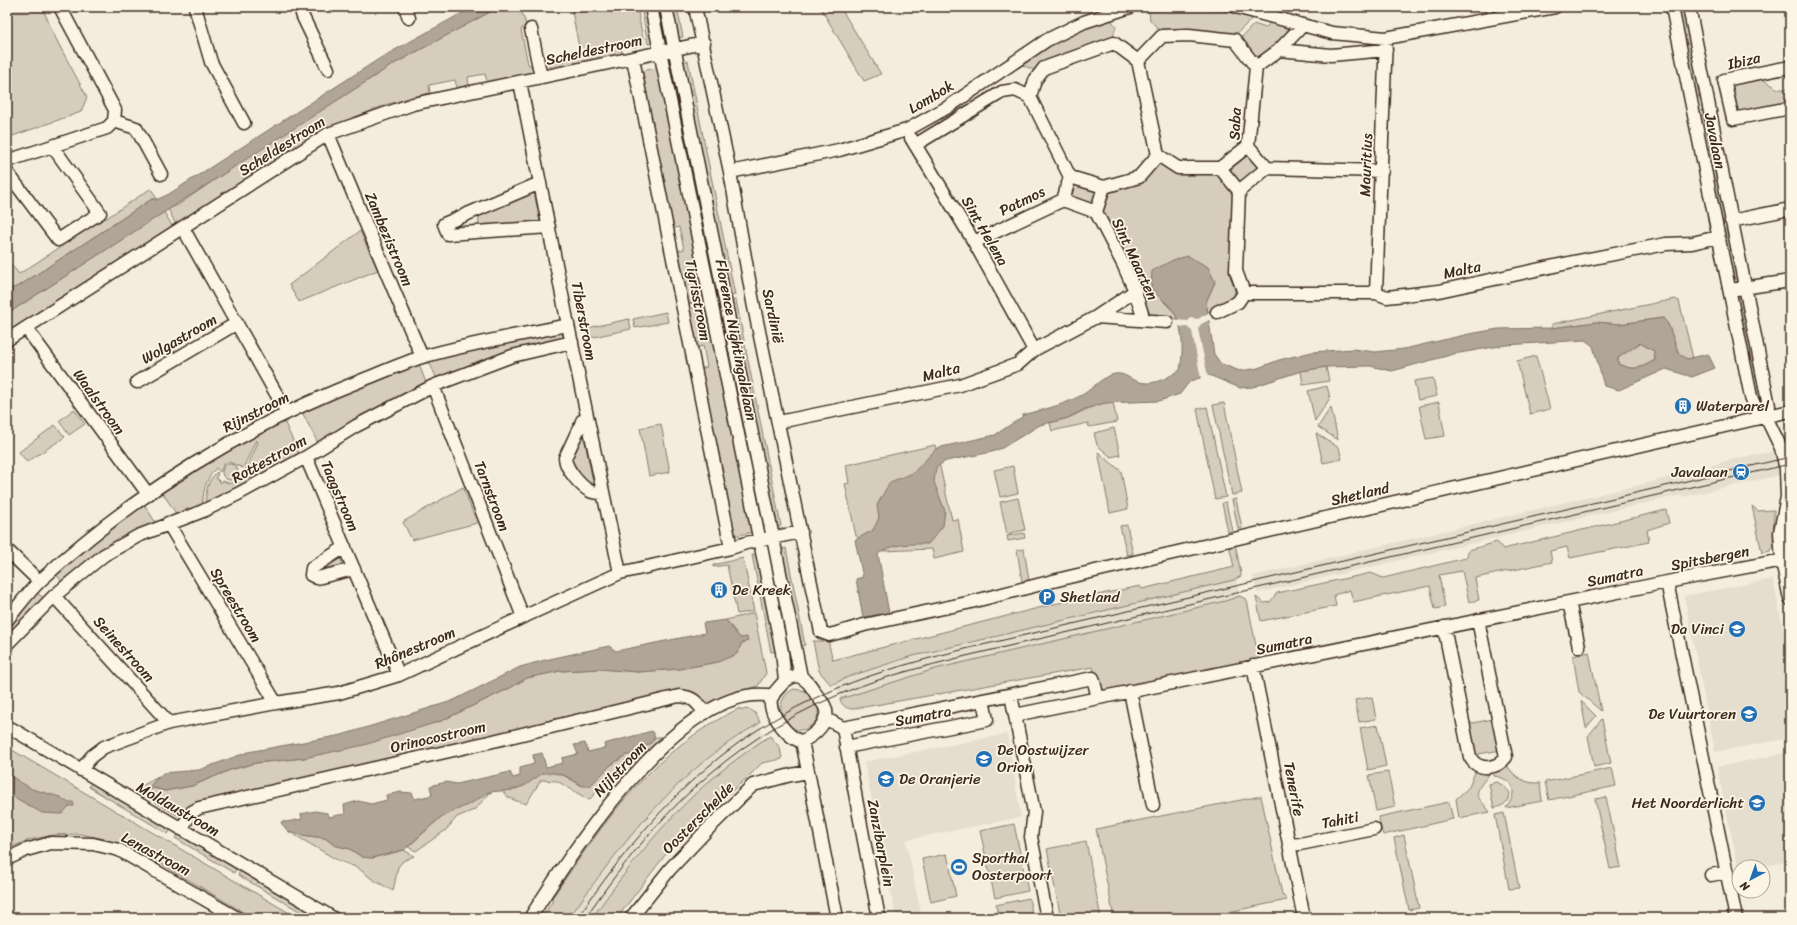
<svg xmlns="http://www.w3.org/2000/svg" width="1797" height="925" font-family="Sriracha,sans-serif">
<style>
.built{fill:#e5ddce}
.green{fill:#d6cdbd;stroke:#887c6e}
.water{fill:#b0a596;stroke:#817466;fill-rule:evenodd}
.pier{fill:#f4eddd}
.lines{fill:none;stroke-linecap:round;stroke-linejoin:round}
.minor-casing{stroke:#3b2a1e;stroke-width:15}
.minor{stroke:#fcf5e5;stroke-width:12}
.tram{stroke:#3b2a1e;stroke-width:1}
.labels{text-anchor:middle;stroke-width:3.5;stroke-linejoin:round;paint-order:stroke}
.street-label{font-size:15px;fill:#3b2a1e;stroke:#fcf5e5}
.poi-label{font-size:15px;fill:#3b2a1e;stroke:#fcf5e5;text-anchor:start}
</style>
<rect width="100%" height="100%" fill="#f4eddd"/>
<filter id="ink" filterUnits="userSpaceOnUse"><feTurbulence type="fractalNoise" baseFrequency=".025" numOctaves="2"/><feDisplacementMap in="SourceGraphic" scale="8" xChannelSelector="R" yChannelSelector="G"/><feConvolveMatrix kernelMatrix="1 2 1 2 8 2 1 2 1" color-interpolation-filters="sRGB"/></filter>
<g filter="url(#ink)">
<path class="built" d="M 1790,448 L 1790,473 L 1682,497 L 1681,495 L 1257,593 L 1253,576 L 1648,483 L 1738,458 Z
M 1236,579 L 1240,596 L 1225,601 L 935,669 L 840,699 L 836,683 L 848,677 L 909,657 Z
M 1773,579 L 1790,662 L 1790,738 L 1715,752 L 1684,596 Z
M 760,723 L 763,740 L 725,768 L 688,800 L 663,826 L 631,863 L 592,918 L 569,918 L 632,833 L 676,786 L 713,754 Z
M 1007,734 L 1021,817 L 906,840 L 922,918 L 896,918 L 864,762 Z
M 1790,752 L 1790,861 L 1759,867 L 1739,867 L 1739,871 L 1717,767 Z"/>
<path class="green" d="M 7,7 L 42,7 L 57,41 L 87,97 L 81,112 L 7,138 Z
M 499,7 L 529,7 L 525,9 L 522,13 L 526,24 L 521,30 L 528,64 L 535,68 L 534,73 L 487,82 L 485,74 L 468,77 L 469,85 L 457,88 L 455,80 L 429,85 L 430,93 L 388,104 L 323,130 L 176,225 L 168,209 L 178,205 L 257,151 L 392,65 Z
M 571,7 L 637,7 L 644,44 L 633,47 L 632,44 L 621,47 L 622,54 L 552,69 L 547,63 C 556,61 576,61 580,52 Z
M 641,7 L 648,7 L 655,43 L 648,44 Z
M 656,7 L 661,7 L 667,37 L 662,38 Z
M 668,7 L 677,7 L 683,37 L 674,39 Z
M 820,7 L 840,7 L 881,74 L 864,81 Z
M 1676,7 L 1685,7 L 1702,96 L 1694,98 Z
M 1184,8 L 1224,11 L 1254,17 L 1233,37 L 1163,34 L 1150,20 L 1149,11 Z
M 1110,19 L 1116,26 L 1112,41 L 1036,71 L 1020,64 C 1049,43 1076,30 1110,19 Z
M 1270,22 L 1286,27 L 1288,33 L 1259,58 L 1254,58 L 1239,40 L 1254,24 L 1266,28 Z
M 688,61 L 735,295 L 727,296 L 680,62 Z
M 661,67 L 707,300 L 688,304 L 677,251 L 684,249 L 679,227 L 672,229 L 641,71 Z
M 674,67 L 720,298 L 715,299 L 668,68 Z
M 1761,78 L 1778,89 L 1790,89 L 1790,104 L 1742,113 L 1738,112 L 1733,87 L 1736,83 Z
M 1706,115 L 1728,223 L 1720,225 L 1698,116 Z
M 1248,155 L 1258,165 L 1258,170 L 1239,183 L 1231,171 L 1232,168 Z
M 1159,163 L 1167,163 L 1186,175 L 1217,173 L 1236,197 L 1232,270 L 1235,296 L 1234,300 L 1208,312 L 1206,302 L 1215,282 L 1163,301 L 1175,313 L 1177,319 L 1148,317 L 1102,216 L 1110,191 L 1143,182 L 1153,167 Z
M 1074,185 L 1096,192 L 1092,205 L 1071,197 L 1070,195 Z
M 150,189 L 152,190 L 157,199 L 152,199 L 19,286 L 7,290 L 7,262 L 8,261 L 19,274 L 59,248 L 60,243 L 102,217 L 105,219 Z
M 534,191 L 540,223 L 482,228 C 477,223 478,220 480,214 Z
M 164,212 L 173,227 L 7,335 L 7,314 Z
M 1730,229 L 1738,279 L 1732,280 L 1721,231 Z
M 360,231 L 378,270 L 299,302 L 289,285 Z
M 1742,297 L 1764,400 L 1758,402 L 1750,372 L 1737,306 L 1739,298 Z
M 1675,299 L 1679,301 L 1693,358 L 1687,359 L 1679,354 L 1668,324 L 1662,318 L 1620,324 L 1596,322 L 1552,328 L 1552,324 Z
M 736,300 L 781,526 L 774,528 L 728,301 Z
M 721,303 L 766,526 L 761,527 L 716,304 Z
M 709,305 L 754,532 L 733,536 L 700,369 L 707,367 L 703,346 L 695,348 L 688,309 Z
M 666,312 L 668,322 L 635,328 L 633,319 Z
M 629,319 L 631,329 L 589,338 L 587,328 Z
M 562,332 L 563,339 L 437,379 L 428,360 L 509,340 Z
M 1640,343 L 1654,351 L 1655,360 C 1639,369 1635,371 1618,364 L 1618,358 Z
M 1536,356 L 1550,409 L 1530,414 L 1517,361 Z
M 419,364 L 426,383 L 319,445 L 302,412 L 345,392 Z
M 1326,367 L 1329,381 L 1303,385 L 1301,371 Z
M 1433,378 L 1437,396 L 1418,400 L 1414,381 Z
M 1327,386 L 1330,398 L 1315,421 L 1308,391 Z
M 1113,402 L 1117,422 L 1089,427 L 1088,423 L 1052,431 L 1050,423 C 1056,421 1063,420 1068,418 C 1084,411 1096,403 1113,402 Z
M 1439,402 L 1445,436 L 1426,439 L 1419,406 Z
M 1224,403 L 1242,493 L 1232,495 L 1213,405 Z
M 1207,407 L 1226,497 L 1215,499 L 1197,409 Z
M 1331,407 L 1338,440 L 1318,427 Z
M 74,409 L 85,424 L 69,435 L 59,421 Z
M 284,421 L 298,452 L 302,457 L 205,507 C 206,493 206,482 217,472 L 218,473 L 216,478 L 221,483 L 223,481 L 228,483 L 236,483 C 246,470 252,457 258,442 L 256,440 L 243,468 L 229,462 L 224,464 L 220,472 L 216,468 C 205,480 203,492 202,508 L 176,517 L 175,512 L 162,492 L 202,466 Z
M 661,424 L 670,472 L 649,476 L 640,428 Z
M 55,425 L 65,437 L 27,462 L 19,452 Z
M 1114,428 L 1120,455 L 1111,457 L 1097,445 L 1094,433 Z
M 583,432 L 594,487 L 591,486 L 571,468 L 569,458 Z
M 1316,433 L 1339,448 L 1342,459 L 1323,463 Z
M 935,445 L 952,520 L 958,519 L 964,552 L 934,559 L 932,549 L 884,551 L 856,536 L 845,484 L 849,483 L 846,465 Z
M 1098,452 L 1121,471 L 1128,509 L 1110,513 Z
M222 472a8 8 0 1 1 16 0a8 8 0 1 1-16 0Z
M 1013,466 L 1018,493 L 1000,497 L 994,470 Z
M 463,487 L 477,523 L 412,540 L 403,522 Z
M 1018,498 L 1025,530 L 1007,534 L 1000,502 Z
M 1236,499 L 1242,528 L 1238,529 L 1232,500 Z
M 1226,502 L 1232,531 L 1228,532 L 1222,503 Z
M 144,504 L 157,525 L 63,583 L 55,573 Z
M 1752,506 L 1758,511 L 1774,510 L 1773,548 L 1770,549 L 1770,551 L 1762,553 Z
M 1666,510 L 1669,523 L 1647,530 L 1649,542 L 1570,558 L 1567,547 L 1550,551 L 1552,562 L 1475,578 L 1479,600 L 1469,602 L 1462,571 L 1439,575 L 1445,607 L 1435,609 L 1430,586 L 1353,602 L 1350,590 L 1334,595 L 1336,606 L 1261,621 L 1256,597 L 1264,603 L 1270,602 L 1277,593 L 1371,573 L 1383,578 L 1466,558 L 1469,550 L 1497,542 L 1503,549 Z
M 1127,525 L 1133,554 L 1127,555 L 1120,526 Z
M 1024,533 L 1025,538 L 1008,541 L 1007,536 Z
M 1235,543 L 1241,574 L 1241,576 L 1234,580 L 909,657 L 848,677 L 831,685 L 819,671 L 813,641 L 828,641 L 833,660 L 1054,604 L 1140,586 L 1142,589 L 1234,567 L 1229,545 Z
M 786,548 L 805,645 L 798,647 L 779,550 Z
M 1024,549 L 1029,580 L 1022,581 L 1017,550 Z
M 757,554 L 778,651 L 771,652 L 752,555 Z
M 772,554 L 791,648 L 786,649 L 767,555 Z
M 339,556 L 344,568 L 324,571 L 324,568 Z
M 743,558 L 754,611 L 737,614 L 727,565 L 713,567 L 713,565 Z
M 36,592 L 45,599 L 7,639 L 7,624 Z
M 1240,596 L 1247,600 L 1259,661 L 1103,692 L 1099,688 L 1093,667 L 853,709 C 847,709 842,706 840,699 L 935,669 L 1225,601 Z
M 754,613 L 766,673 L 758,686 L 707,706 C 699,696 694,691 681,692 L 182,818 L 134,790 L 158,777 L 149,787 L 165,791 L 192,786 L 230,770 L 256,763 L 304,758 L 441,721 L 510,688 L 527,678 L 560,671 L 600,669 L 638,672 L 679,669 L 718,662 L 740,638 L 726,620 Z
M 1589,652 L 1601,711 L 1579,692 L 1573,656 Z
M 794,689 L 807,691 C 810,695 814,699 816,703 C 826,723 799,741 785,722 C 782,717 780,711 781,705 C 783,697 787,692 794,689 Z
M 1372,697 L 1376,719 L 1359,722 L 1355,700 Z
M 1581,701 L 1596,716 L 1586,728 Z
M 740,708 L 741,710 C 752,707 757,713 760,723 C 679,768 621,844 569,918 L 541,918 L 552,902 L 552,898 C 605,821 652,750 740,708 Z
M 1494,719 L 1501,750 L 1473,755 L 1467,724 Z
M 1602,719 L 1611,763 L 1594,767 L 1588,736 Z
M 1378,725 L 1386,766 L 1368,770 L 1360,728 Z
M 770,736 L 780,748 L 782,759 L 762,763 L 747,778 L 698,820 L 669,850 L 617,918 L 592,918 C 634,859 678,802 737,759 C 748,751 758,743 770,736 Z
M 654,737 L 663,737 L 638,763 L 627,759 L 589,800 L 557,781 L 541,780 L 526,804 C 518,801 506,799 503,791 C 510,790 518,789 525,785 C 531,782 536,775 543,773 C 560,767 574,786 590,786 L 611,765 L 626,755 L 634,754 L 654,739 Z
M 7,747 L 298,918 L 253,918 L 153,859 L 105,839 L 80,834 L 54,835 L 29,840 L 7,849 Z
M 1507,765 C 1514,777 1525,784 1540,783 L 1542,801 L 1506,808 C 1518,793 1515,779 1494,776 L 1492,771 Z
M 1612,768 L 1616,786 L 1549,800 L 1545,782 Z
M 1476,770 L 1488,771 L 1488,776 C 1471,796 1477,795 1490,812 L 1459,818 L 1456,799 L 1469,787 Z
M 1388,772 L 1395,807 L 1376,811 L 1369,775 Z
M 1497,782 L 1504,786 L 1510,793 C 1508,803 1504,806 1494,808 L 1489,784 Z
M 91,783 L 171,829 L 168,834 L 89,787 Z
M 492,791 L 474,810 L 457,817 L 446,830 L 416,851 L 408,847 L 441,817 Z
M 1261,796 L 1282,894 L 1287,900 L 1199,918 L 1114,918 L 1096,829 Z
M 1606,797 L 1621,867 L 1610,869 L 1595,799 Z
M 1449,802 L 1453,819 L 1383,835 L 1378,817 Z
M 1504,813 L 1519,888 L 1509,889 L 1495,815 Z
M 1014,824 L 1028,891 L 995,898 L 980,831 Z
M 288,831 L 301,835 L 325,838 L 334,845 L 350,849 L 362,857 L 372,858 L 404,850 L 414,856 L 403,861 L 398,867 L 393,891 L 372,879 L 358,868 L 337,860 Z
M 178,834 L 236,869 L 234,873 L 175,838 Z
M 1404,835 L 1419,908 L 1409,910 L 1394,838 Z
M 1086,841 L 1101,918 L 1061,918 L 1047,849 Z
M 947,854 L 956,896 L 931,902 L 922,859 Z
M 240,871 L 319,918 L 311,918 L 238,875 Z
M 1029,898 L 1033,918 L 999,918 L 996,905 Z"/>
<path class="water" d="M 473,7 L 499,7 L 392,65 L 7,314 L 7,290 L 19,286 L 152,199 L 156,200 L 169,194 L 382,57 Z
M 1188,256 L 1208,267 L 1215,282 L 1206,302 L 1214,354 L 1221,364 L 1240,371 L 1258,368 L 1279,360 L 1312,352 L 1353,349 L 1375,352 L 1404,349 L 1469,334 L 1498,329 L 1552,328 L 1596,322 L 1620,324 L 1663,318 L 1668,324 L 1679,354 L 1687,359 L 1708,354 L 1715,368 L 1692,377 L 1666,369 L 1619,390 L 1604,386 L 1593,346 L 1585,340 L 1506,345 L 1454,354 L 1392,371 L 1370,366 L 1326,367 L 1301,371 L 1253,387 L 1240,388 L 1209,375 L 1190,381 L 1180,394 L 1159,401 L 1105,403 L 1085,409 L 1068,418 L 1040,425 L 1002,448 L 992,452 L 946,461 L 936,467 L 934,482 L 945,511 L 943,526 L 928,544 C 911,544 892,543 878,554 L 889,613 L 863,617 L 856,579 L 863,577 L 855,540 L 873,530 L 879,518 L 877,505 L 890,482 L 913,473 L 937,448 L 995,435 L 1022,417 L 1023,415 C 1041,410 1061,406 1078,397 C 1090,392 1099,379 1111,375 C 1123,371 1127,378 1137,381 C 1152,387 1167,378 1180,370 C 1183,354 1184,330 1175,314 C 1171,306 1158,296 1151,289 L 1152,271 L 1173,260 ZM 1640,343 L 1654,351 L 1655,360 C 1639,369 1635,371 1618,364 L 1618,358 Z
M 726,620 L 740,638 L 747,637 L 748,641 L 742,643 L 737,654 L 718,662 L 679,669 L 638,672 L 600,669 L 560,671 L 527,678 L 510,688 L 441,721 L 364,745 L 304,758 L 256,763 L 230,770 L 192,786 L 165,791 L 155,788 L 149,790 L 149,787 L 163,773 L 199,770 L 248,752 L 342,735 L 452,701 L 520,667 L 545,660 L 609,646 L 616,651 L 705,633 L 703,623 Z
M 652,731 L 654,733 L 654,739 L 651,743 L 634,754 L 626,755 L 611,765 L 590,786 L 582,786 L 564,775 L 553,773 L 543,773 L 524,786 L 512,790 L 489,792 L 472,803 L 441,817 L 404,850 L 372,858 L 362,857 L 350,849 L 334,845 L 325,838 L 301,835 L 288,831 L 281,823 L 282,821 L 286,822 L 302,819 L 301,814 L 315,811 L 327,813 L 328,817 L 345,814 L 344,805 L 358,801 L 371,804 L 387,800 L 386,795 L 401,792 L 412,793 L 415,799 L 432,795 L 430,786 L 446,782 L 457,784 L 510,772 L 513,778 L 520,776 L 520,768 L 534,764 L 533,755 L 542,753 L 546,767 L 563,763 L 562,758 L 578,754 L 574,745 L 585,743 L 588,752 L 605,748 L 604,744 Z
M 7,774 L 32,789 L 60,797 L 67,802 L 73,802 L 74,806 L 69,806 L 62,814 L 42,813 L 7,793 Z"/>
<path class="pier" d="M 1210,312 L 1211,319 L 1201,324 L 1198,329 L 1208,377 L 1201,379 L 1192,331 L 1187,327 L 1177,326 L 1175,320 L 1188,321 L 1191,318 L 1198,319 Z"/>
<g class="lines">
<g class="minor-casing">
<path id="minor" d="M 195,7 L 211,62 L 244,123
M 300,7 L 303,17 L 328,69
M 405,7 L 409,18
M 651,7 L 762,552 L 782,652 L 785,681
M 666,7 L 801,677
M 695,7 L 730,172 L 753,302 L 821,632 L 829,635 L 837,633 L 864,625 L 967,603 L 1069,577 L 1790,411
M 1236,7 L 1332,33 L 1386,38 L 1555,7
M 1672,7 L 1751,397 L 1757,411 L 1766,417 L 1781,448 L 1786,469 L 1787,497 L 1780,532 L 1782,561 L 1790,599
M 1689,7 L 1769,406 L 1766,417
M 531,29 L 541,77
M 1279,50 L 1302,26
M 633,59 L 731,548
M 1138,61 L 1158,155
M 1256,67 L 1279,50 L 1331,55 L 1386,50
M 1790,67 L 1724,80 L 1733,119 L 1790,108
M 520,82 L 568,325 L 620,573
M 1030,97 L 1070,177 L 1104,187 L 1096,212 L 1123,264 L 1135,291 L 1144,320
M 114,121 L 136,128 L 161,174
M 328,134 L 422,357
M 911,138 L 974,242 L 1034,350
M 915,145 L 1002,92 L 1015,90 L 1030,97 L 1035,80 L 1044,68 L 1114,43 L 1138,61 L 1162,36 L 1189,35 L 1235,40 L 1256,67 L 1248,146 L 1267,168 L 1239,191 L 1236,271 L 1244,293
M 7,161 L 107,128 L 114,121 L 115,110 L 60,7
M 1220,168 L 1239,191
M 1267,168 L 1382,171
M 7,172 L 58,240 L 100,213 L 53,147
M 730,172 L 839,150 L 907,130 L 948,107 L 1047,40 L 1084,22 L 1130,7
M 540,183 L 444,224 L 448,234 L 549,227
M 1104,187 L 1139,177 L 1158,155 L 1178,168 L 1220,168 L 1248,146
M 1063,200 L 1096,212
M 1731,221 L 1790,209
M 183,228 L 287,413
M 974,242 L 1063,200 L 1070,177
M 1736,289 L 1790,281
M 1376,293 L 1386,38
M 1217,312 L 1238,302 L 1244,293 L 1376,293 L 1387,297 L 1439,291 L 1573,262 L 1666,244 L 1692,243 L 1718,237
M 1096,317 L 1135,291
M 26,328 L 148,494
M 7,340 L 328,134 L 413,104 L 704,43
M 137,382 L 237,323
M 433,386 L 523,617
M 588,421 L 582,421 L 581,424 L 565,458 C 566,469 580,486 590,491 C 593,493 599,493 603,493
M 779,422 L 960,385 L 1018,364 L 1034,350 L 1096,317 L 1167,322
M 306,457 L 399,675
M 168,523 L 276,703
M 345,547 L 312,568 L 311,575 L 317,578 L 354,569
M 7,550 L 39,581
M 54,596 L 169,723
M 1569,602 L 1579,647
M 7,620 C 18,607 28,592 41,580 C 134,494 246,425 365,379 C 383,372 403,363 422,357 C 470,343 520,335 568,325
M 1444,627 L 1470,757 C 1478,772 1497,769 1506,757 L 1478,620
M 7,644 L 54,596 L 104,555 L 138,536 L 203,511 L 238,494 L 306,457 L 356,426 L 433,386 L 512,356 L 572,342
M 1253,666 L 1304,918
M 798,676 C 807,679 811,686 816,694 C 818,698 823,702 825,707 C 831,721 814,736 802,741 C 789,740 768,713 771,699 C 773,693 778,689 782,684 C 787,679 791,676 798,676 Z
M 1130,691 L 1153,805
M 1011,695 L 1034,812 L 1031,837 L 1047,918
M 1015,715 L 1667,582
M 825,718 L 843,728 L 1093,678 L 1098,698
M 7,726 L 333,918
M 843,728 L 859,815 L 879,918
M 802,741 L 837,918
M 846,747 L 987,720 L 983,700
M 81,770 L 92,756 L 104,747 L 169,723 L 276,703 L 339,693 L 399,675 L 523,617 L 620,573 L 731,548 L 746,543 L 801,532
M 181,829 L 192,812 L 199,808 L 489,742 L 679,696 C 693,697 696,701 705,713
M 1289,845 L 1300,844 L 1374,829
M 7,859 L 26,850 L 51,843 L 93,844 L 119,850 L 237,918
M 1711,875 L 1727,872
M 530,918 C 571,853 683,679 773,696
M 631,918 L 670,869 L 706,831 L 753,785 L 791,775 L 808,772
M 1736,918 L 1667,582 L 1788,559"/>
</g>
<use href="#minor" class="minor"/>
<path class="tram" d="M 577,918 C 649,815 719,737 838,688 C 879,671 922,660 965,649 L 1790,457
M 585,918 C 654,818 724,744 838,695 C 880,677 923,667 966,656 L 1790,464"/>
</g>
</g>
<defs>
<g id="building-disc" transform="scale(0.9)"><circle r="9.5" fill="#1f6fb2" stroke="#fcf5e5"/><path d="M-4-6H4V6H1V3H-1V6H-4ZM-2.5-4.3h1.7v1.8h-1.7ZM.8-4.3h1.7v1.8H.8ZM-2.5-1h1.7V.8h-1.7ZM.8-1h1.7V.8H.8Z" fill="#fff"/></g>
<g id="station-disc" transform="scale(0.9)"><circle r="9.5" fill="#1f6fb2" stroke="#fcf5e5"/><path d="M-3-6H3Q5-6 5-4V2Q5 4 3 4L4.5 6H3L1.5 4h-3L-3 6H-4.5L-3 4Q-5 4-5 2V-4Q-5-6-3-6ZM-3.5-4v3h7v-3ZM-3.5 1v1.5H-2V1ZM2 1v1.5H3.5V1Z" fill="#fff"/></g>
<g id="parking-disc" transform="scale(0.9)"><circle r="9.5" fill="#1f6fb2" stroke="#fcf5e5"/><path d="M-3.5-5.5H1a3.5 3.5 0 0 1 0 7H-1V5.5H-3.5ZM-1-3.4V-.6H.8a1.4 1.4 0 0 0 0-2.8Z" fill="#fff"/></g>
<g id="school-disc" transform="scale(0.9)"><circle r="9.5" fill="#1f6fb2" stroke="#fcf5e5"/><path d="M0-5L7-2L0 1L-7-2ZM-4 1L0 2.5L4 1V4Q0 6-4 4Z" fill="#fff"/></g>
<g id="stadium-disc" transform="scale(0.9)"><circle r="9.5" fill="#1f6fb2" stroke="#fcf5e5"/><path d="M0-5a6.5 5 0 1 0 0 10a6.5 5 0 1 0 0-10ZM-3.5-1.8h7v3.6h-7Z" fill="#fff"/></g>
</defs>
<g fill-rule="evenodd">
<use href="#building-disc" x="1683" y="406"/>
<use href="#station-disc" x="1741" y="472"/>
<use href="#building-disc" x="719" y="590"/>
<use href="#parking-disc" x="1047" y="597"/>
<use href="#school-disc" x="1737" y="629"/>
<use href="#school-disc" x="1749" y="714"/>
<use href="#school-disc" x="984" y="759"/>
<use href="#school-disc" x="886" y="779"/>
<use href="#school-disc" x="1757" y="803"/>
<use href="#stadium-disc" x="959" y="867"/>
</g>
<g class="labels">
<g class="street-label">
<text transform="translate(594 50) rotate(-12)" y="5">Scheldestroom</text>
<text transform="translate(1744 61) rotate(-13)" y="5">Ibiza</text>
<text transform="translate(931 97) rotate(-31)" y="5">Lombok</text>
<text transform="translate(1235 124) rotate(-87)" y="5">Saba</text>
<text transform="translate(1715 141) rotate(79)" y="5">Javalaan</text>
<text transform="translate(282 146) rotate(-32)" y="5">Scheldestroom</text>
<text transform="translate(1366 165) rotate(-88)" y="5">Mauritius</text>
<text transform="translate(1022 201) rotate(-26)" y="5">Patmos</text>
<text transform="translate(985 231) rotate(60)" y="5">Sint Helena</text>
<text transform="translate(389 239) rotate(67)" y="5">Zambezistroom</text>
<text transform="translate(1135 259) rotate(65)" y="5">Sint Maarten</text>
<text transform="translate(1462 270) rotate(-12)" y="5">Malta</text>
<text transform="translate(698 300) rotate(79)" y="5">Tigrisstroom</text>
<text transform="translate(773 316) rotate(78)" y="5">Sardinië</text>
<text transform="translate(584 321) rotate(79)" y="5">Tiberstroom</text>
<text transform="translate(179 339) rotate(-30)" y="5">Wolgastroom</text>
<text transform="translate(736 340) rotate(79)" y="5">Florence Nightingalelaan</text>
<text transform="translate(941 372) rotate(-14)" y="5">Malta</text>
<text transform="translate(99 402) rotate(54)" y="5">Waalstroom</text>
<text transform="translate(256 412) rotate(-27)" y="5">Rijnstroom</text>
<text transform="translate(269 459) rotate(-29)" y="5">Rottestroom</text>
<text transform="translate(1360 494) rotate(-13)" y="5">Shetland</text>
<text transform="translate(340 496) rotate(67)" y="5">Taagstroom</text>
<text transform="translate(492 496) rotate(69)" y="5">Tarnstroom</text>
<text transform="translate(1710 558) rotate(-11)" y="5">Spitsbergen</text>
<text transform="translate(1615 576) rotate(-12)" y="5">Sumatra</text>
<text transform="translate(236 605) rotate(59)" y="5">Spreestroom</text>
<text transform="translate(1284 644) rotate(-12)" y="5">Sumatra</text>
<text transform="translate(415 648) rotate(-23)" y="5">Rhônestroom</text>
<text transform="translate(124 649) rotate(48)" y="5">Seinestroom</text>
<text transform="translate(923 716) rotate(-11)" y="5">Sumatra</text>
<text transform="translate(438 737) rotate(-13)" y="5">Orinocostroom</text>
<text transform="translate(620 769) rotate(-47)" y="5">Nijlstroom</text>
<text transform="translate(1294 789) rotate(79)" y="5">Tenerife</text>
<text transform="translate(178 809) rotate(30)" y="5">Moldaustroom</text>
<text transform="translate(698 818) rotate(-45)" y="5">Oosterschelde</text>
<text transform="translate(1340 820) rotate(-11)" y="5">Tahiti</text>
<text transform="translate(881 843) rotate(79)" y="5">Zanzibarplein</text>
<text transform="translate(156 854) rotate(28)" y="5">Lenastroom</text>
</g>
<g class="poi-label">
<text x="1696" y="411">Waterparel</text>
<text x="1728" y="477" text-anchor="end">Javalaan</text>
<text x="732" y="595">De Kreek</text>
<text x="1060" y="602">Shetland</text>
<text x="1724" y="634" text-anchor="end">Da Vinci</text>
<text x="1736" y="719" text-anchor="end">De Vuurtoren</text>
<text x="997" y="755">De Oostwijzer<tspan x="997" dy="17">Orion</tspan></text>
<text x="899" y="784">De Oranjerie</text>
<text x="1744" y="808" text-anchor="end">Het Noorderlicht</text>
<text x="972" y="863">Sporthal<tspan x="972" dy="17">Oosterpoort</tspan></text>
</g>
</g>
<rect width="1797" height="925" fill="none" stroke="#fcf5e5" stroke-width="24"/>
<rect x="12" y="12" width="1773" height="901" fill="none" stroke="#3b2a1e" stroke-width="1.5" filter="url(#ink)"/>
<g transform="translate(1751 879) rotate(221)"><circle r="19" fill="#fcf5e5" stroke="#afa495"/>
<path d="M0-3L7 15L0 10L-7 15Z" fill="#1f6fb2"/>
<text y="-6" font-size="11" font-weight="bold" text-anchor="middle" fill="#3b2a1e">N</text>
</g>
</svg>
